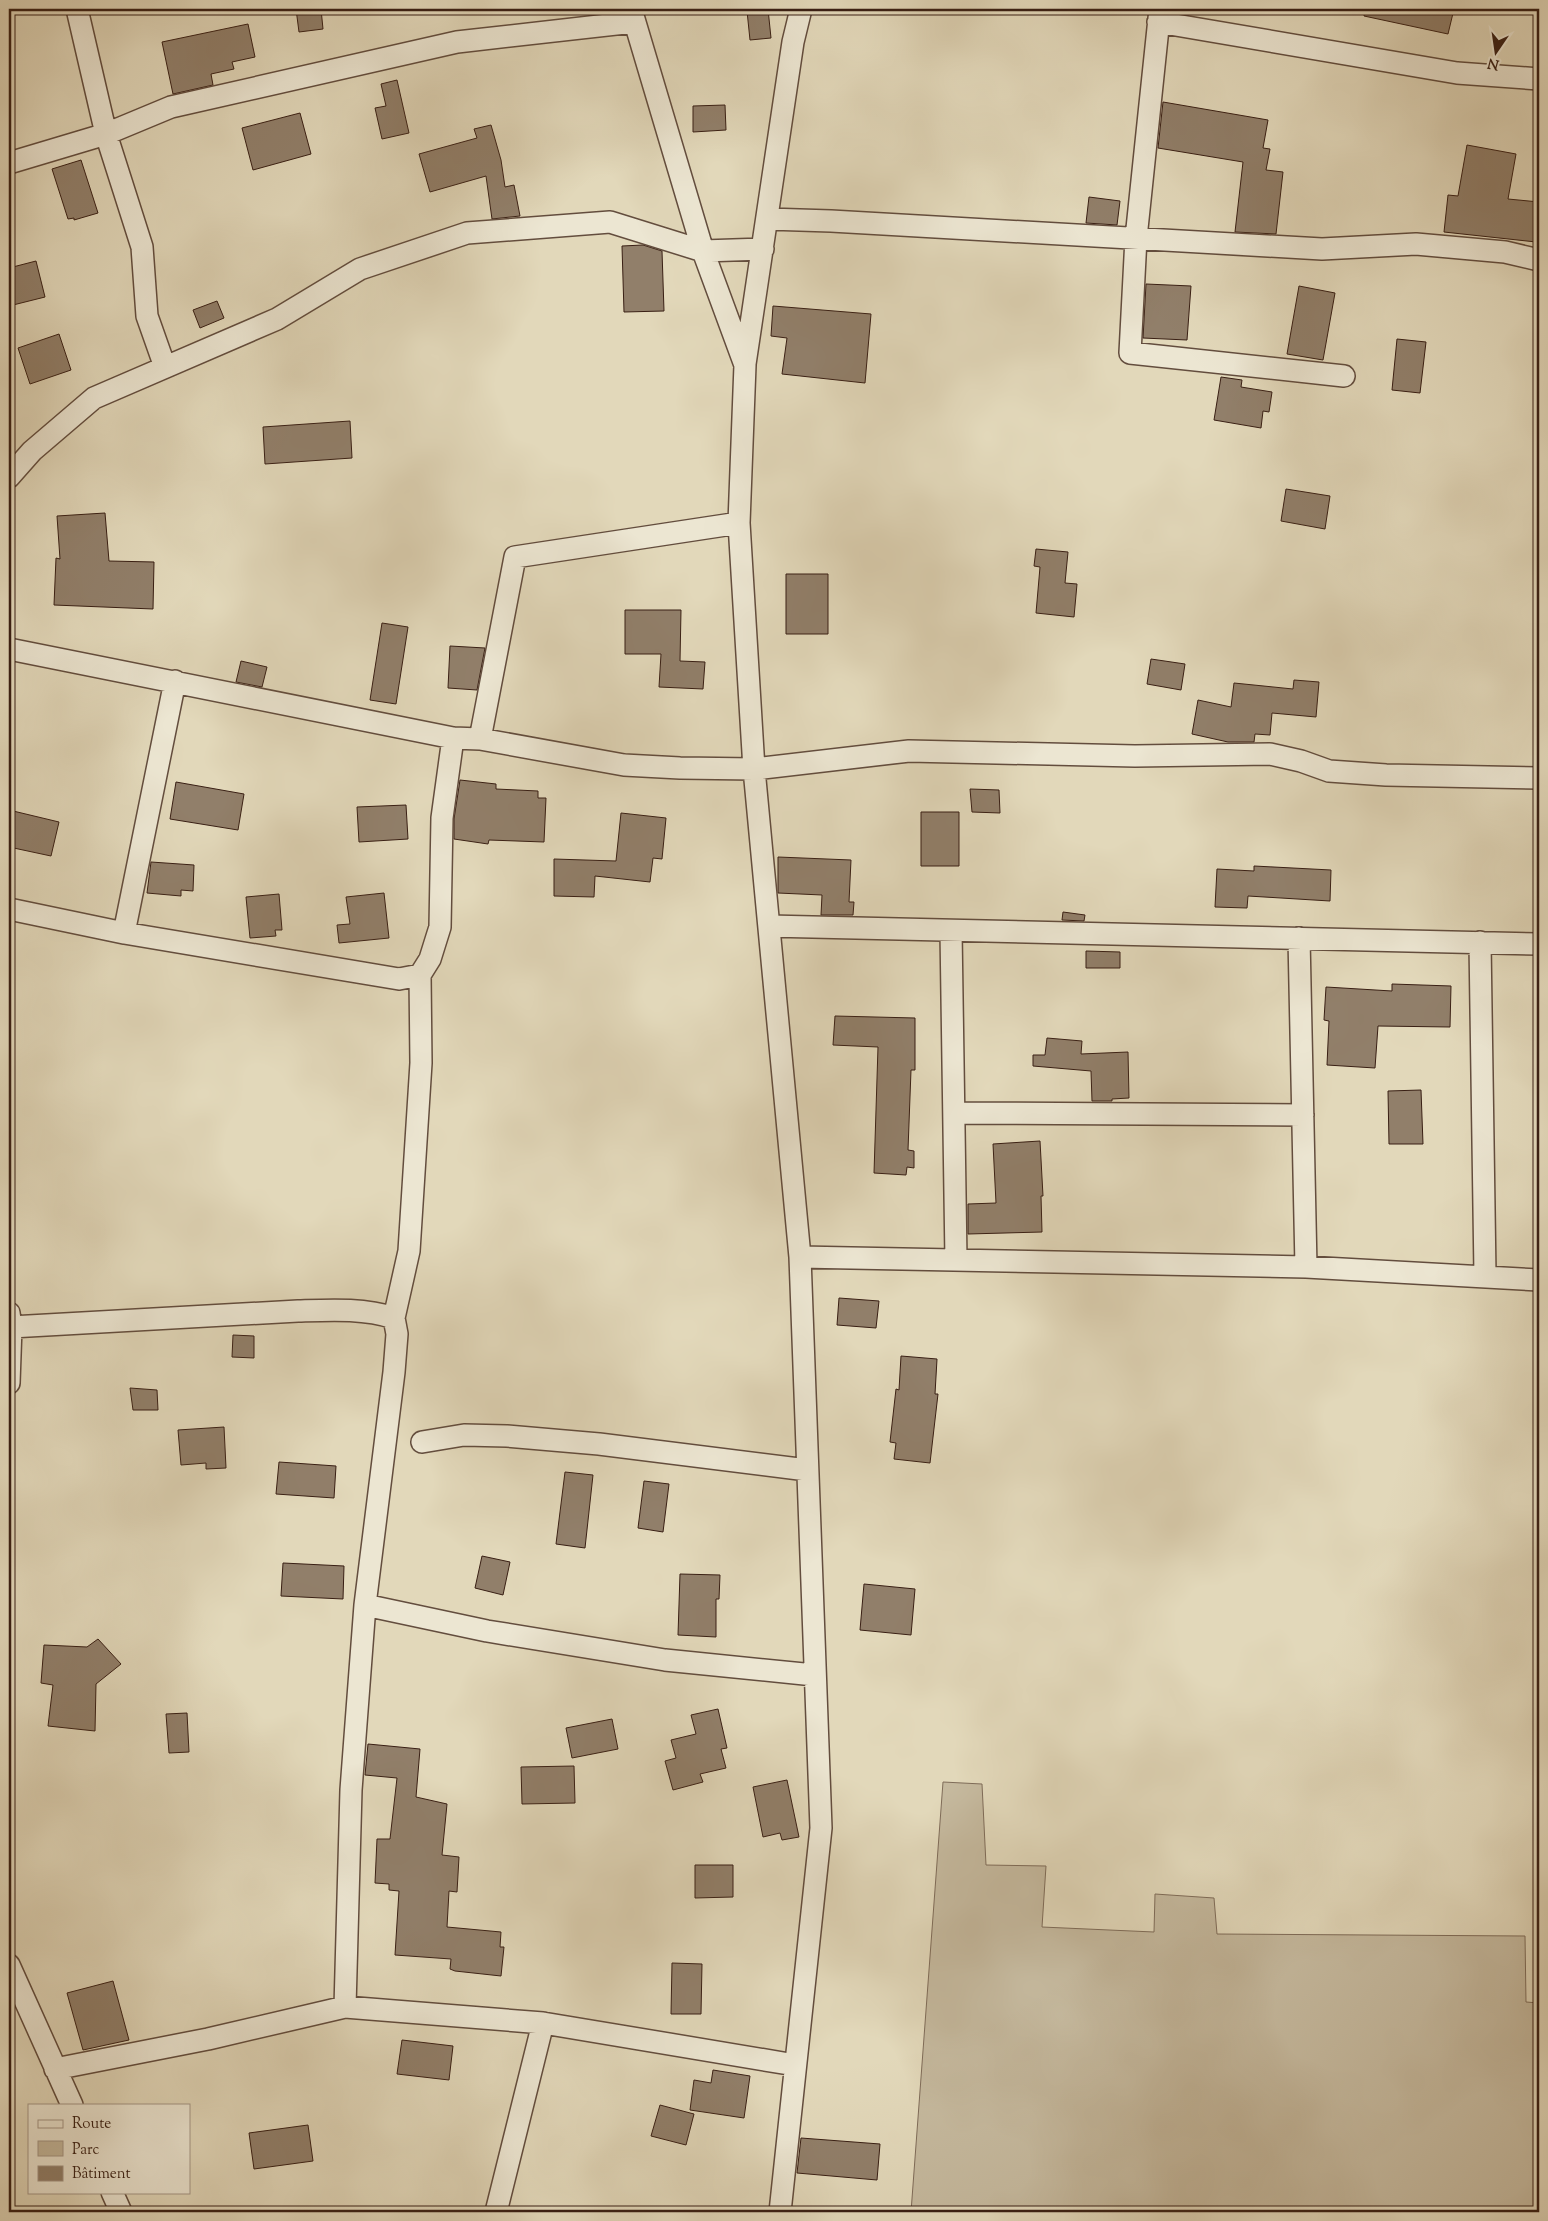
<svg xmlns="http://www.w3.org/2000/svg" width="1548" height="2221" font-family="'Sorts Mill Goudy',serif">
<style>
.green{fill:#c5b99e;stroke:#7f6c59}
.building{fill:#917f6a;stroke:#391f14}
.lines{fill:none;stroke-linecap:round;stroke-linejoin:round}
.street-casing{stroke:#634d3e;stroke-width:24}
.street{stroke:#ece6d2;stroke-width:21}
</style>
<rect width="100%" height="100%" fill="#e2d8ba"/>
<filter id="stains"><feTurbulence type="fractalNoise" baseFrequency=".004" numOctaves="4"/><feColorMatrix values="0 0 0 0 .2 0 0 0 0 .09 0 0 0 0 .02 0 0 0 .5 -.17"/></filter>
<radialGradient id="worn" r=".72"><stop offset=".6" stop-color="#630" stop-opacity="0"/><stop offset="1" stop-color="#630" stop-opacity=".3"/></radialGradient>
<path class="green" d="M 943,1782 L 982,1784 L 986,1865 L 1046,1866 L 1042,1927 L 1154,1932 L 1155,1894 L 1214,1898 L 1217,1934 L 1525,1936 L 1526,2002 L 1539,2003 L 1539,2212 L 911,2212 Z"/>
<path class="building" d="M 296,9 L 321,9 L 323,29 L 299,32 Z
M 768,9 L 771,38 L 750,40 L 747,11 Z
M 1365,9 L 1454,9 L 1448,34 L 1364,16 Z
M 248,24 L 255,57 L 232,62 L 234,69 L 211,74 L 213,85 L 173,94 L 162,42 Z
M 397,80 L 409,133 L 382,139 L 375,108 L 386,106 L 381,84 Z
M 1163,102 L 1268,120 L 1263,148 L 1270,149 L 1266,170 L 1283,172 L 1276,234 L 1235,232 L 1243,162 L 1158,148 Z
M 725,105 L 726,130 L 693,132 L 693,106 Z
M 300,113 L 311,154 L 253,170 L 242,128 Z
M 491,125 L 501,160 L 505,187 L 514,185 L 520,216 L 492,219 L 486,176 L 430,192 L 419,154 L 477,138 L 474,129 Z
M 1467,145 L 1516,154 L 1508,199 L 1539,202 L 1536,242 L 1444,232 L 1448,195 L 1458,196 Z
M 81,160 L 98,213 L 74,220 L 74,218 L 68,219 L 52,169 Z
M 1089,197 L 1120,201 L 1117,225 L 1086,223 Z
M 643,245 L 662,251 L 664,311 L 624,312 L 622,246 Z
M 36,261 L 45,297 L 9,306 L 9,268 Z
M 1146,284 L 1191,286 L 1187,340 L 1143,338 Z
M 1299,286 L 1335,293 L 1323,360 L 1287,354 Z
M 217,301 L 224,318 L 200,328 L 193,310 Z
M 773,306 L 871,314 L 865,383 L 782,374 L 787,338 L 771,336 Z
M 59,334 L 71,370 L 30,384 L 18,348 Z
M 1397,339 L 1426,342 L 1420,393 L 1392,390 Z
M 1221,377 L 1242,380 L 1241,387 L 1272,392 L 1269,412 L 1263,411 L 1261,428 L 1214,420 Z
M 350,421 L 352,458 L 265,464 L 263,427 Z
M 1286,489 L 1330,496 L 1325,529 L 1281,521 Z
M 105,513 L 109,561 L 154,562 L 153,609 L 54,605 L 56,558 L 60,559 L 57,516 Z
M 1036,549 L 1068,552 L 1065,583 L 1077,584 L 1074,617 L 1036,613 L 1040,567 L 1034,566 Z
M 786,574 L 828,574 L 828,634 L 786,634 Z
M 625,610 L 681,610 L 680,661 L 705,662 L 703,689 L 659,687 L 661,654 L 625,654 Z
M 382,623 L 408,627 L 396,704 L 370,700 Z
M 450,646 L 485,648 L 477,690 L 448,688 Z
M 1151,659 L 1185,664 L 1181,690 L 1147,684 Z
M 241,661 L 267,667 L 262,687 L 236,682 Z
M 1294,680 L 1319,682 L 1316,717 L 1272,713 L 1270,735 L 1255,734 L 1254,742 L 1228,742 L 1192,734 L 1198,700 L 1231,707 L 1234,683 L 1293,689 Z
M 460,780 L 496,784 L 496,789 L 538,791 L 538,798 L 546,798 L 544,842 L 489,840 L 488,844 L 454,839 L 454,819 Z
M 176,782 L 244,794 L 238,830 L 170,819 Z
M 970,789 L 999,790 L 1000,813 L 972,812 Z
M 406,805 L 408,839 L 359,842 L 357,807 Z
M 9,810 L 59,822 L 51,856 L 9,847 Z
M 921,812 L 959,812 L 959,866 L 921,866 Z
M 621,813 L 666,818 L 662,859 L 653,858 L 650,882 L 595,876 L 594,897 L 554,896 L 554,859 L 616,861 Z
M 778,857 L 851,860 L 849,902 L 854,902 L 853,915 L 821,915 L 822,895 L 778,893 Z
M 151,862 L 194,865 L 193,891 L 181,890 L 181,896 L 147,893 Z
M 1254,866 L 1331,870 L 1330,901 L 1248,896 L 1247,908 L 1215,907 L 1217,869 L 1254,871 Z
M 384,893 L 389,938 L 339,943 L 337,925 L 350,924 L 346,897 Z
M 279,894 L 282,930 L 275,930 L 276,936 L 250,938 L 246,897 Z
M 1063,912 L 1085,915 L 1084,921 L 1062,920 Z
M 1086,951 L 1120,952 L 1120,968 L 1086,968 Z
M 1392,984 L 1451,986 L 1450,1027 L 1378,1026 L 1375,1068 L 1327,1065 L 1329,1021 L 1324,1020 L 1326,987 L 1392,991 Z
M 835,1016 L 915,1018 L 915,1070 L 911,1070 L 908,1150 L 914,1151 L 914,1168 L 907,1167 L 906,1175 L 874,1173 L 878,1047 L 833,1045 Z
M 1047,1038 L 1082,1041 L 1081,1054 L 1128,1052 L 1129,1098 L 1112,1099 L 1112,1101 L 1092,1101 L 1091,1071 L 1033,1066 L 1033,1055 L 1045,1055 Z
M 1421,1090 L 1423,1144 L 1389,1144 L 1388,1091 Z
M 1040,1141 L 1043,1196 L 1041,1196 L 1042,1232 L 968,1234 L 968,1204 L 996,1203 L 993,1144 Z
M 839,1298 L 879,1301 L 876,1328 L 837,1325 Z
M 233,1335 L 254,1336 L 254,1358 L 232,1357 Z
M 901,1356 L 937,1359 L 935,1394 L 938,1394 L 930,1463 L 894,1459 L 896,1443 L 890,1442 L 896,1389 L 899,1390 Z
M 130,1388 L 157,1390 L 158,1410 L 133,1410 Z
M 224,1427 L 226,1468 L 206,1469 L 206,1463 L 181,1465 L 178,1430 Z
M 279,1462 L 336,1466 L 334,1498 L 276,1494 Z
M 565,1472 L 593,1475 L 585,1548 L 556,1544 Z
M 644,1481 L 669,1484 L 663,1532 L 638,1528 Z
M 482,1556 L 510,1562 L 503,1595 L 475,1588 Z
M 283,1563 L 344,1566 L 343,1599 L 281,1596 Z
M 680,1574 L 720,1575 L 719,1599 L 716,1599 L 716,1637 L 678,1635 Z
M 864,1584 L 915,1589 L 911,1635 L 860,1630 Z
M 98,1639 L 121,1664 L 96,1684 L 95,1731 L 48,1726 L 53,1685 L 41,1683 L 44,1645 L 87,1647 Z
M 718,1709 L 727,1748 L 721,1749 L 726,1768 L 700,1774 L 703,1782 L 673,1790 L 665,1761 L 676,1758 L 671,1740 L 696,1734 L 691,1715 Z
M 187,1713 L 189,1752 L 169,1753 L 166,1714 Z
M 612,1719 L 618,1749 L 572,1758 L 566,1728 Z
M 368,1744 L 420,1749 L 416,1797 L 447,1804 L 442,1855 L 459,1857 L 457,1892 L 449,1891 L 447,1927 L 501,1932 L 500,1947 L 504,1947 L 501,1976 L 455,1971 L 450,1969 L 451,1959 L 395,1955 L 399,1891 L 389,1890 L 389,1884 L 375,1883 L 377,1839 L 390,1839 L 397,1778 L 365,1775 Z
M 574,1766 L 575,1803 L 522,1804 L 521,1767 Z
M 787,1780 L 799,1837 L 782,1840 L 780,1833 L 763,1837 L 753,1787 Z
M 695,1865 L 733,1865 L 733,1897 L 695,1898 Z
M 672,1963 L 702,1964 L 701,2014 L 671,2014 Z
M 113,1981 L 129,2040 L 83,2050 L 67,1993 Z
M 402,2040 L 453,2046 L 449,2080 L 397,2074 Z
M 713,2070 L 750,2076 L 744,2118 L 690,2110 L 694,2080 L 711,2083 Z
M 660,2105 L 694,2114 L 686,2145 L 651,2136 Z
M 308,2125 L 313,2161 L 254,2169 L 249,2133 Z
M 801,2138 L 880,2144 L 877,2180 L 797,2173 Z"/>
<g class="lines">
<g class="street-casing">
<path id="street" d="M 77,9 L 106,134 L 142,247 L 147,316 L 165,367
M 631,9 L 703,251 L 745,365 L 739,523 L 754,769 L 800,1257 L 821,1828 L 780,2212
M 1160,9 L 1136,238 L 1130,353 L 1344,376
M 1158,22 L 1457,73 L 1539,79
M 9,163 L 106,134 L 171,107 L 457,42 L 634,22
M 768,219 L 831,221 L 1322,249 L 1416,244 L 1505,252 L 1539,260
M 745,364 L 793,42 L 801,9
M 9,477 L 32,451 L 94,398 L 277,319 L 360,269 L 467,233 L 610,222 L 703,251 L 763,249
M 9,649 L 453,738 L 480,739 L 624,765 L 680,768 L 754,769 L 909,751 L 1135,756 L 1270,754 L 1301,761 L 1329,771 L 1386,775 L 1539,778
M 175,681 L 124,933 L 399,979 L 420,975 L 430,959 L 440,927 L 442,818 L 453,738
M 480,739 L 515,557 L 739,523
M 9,909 L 124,933
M 769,926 L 1539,944
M 951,931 L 956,1260
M 1299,938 L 1306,1267
M 1480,942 L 1485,1275
M 954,1113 L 1303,1115
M 800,1257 L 1306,1267 L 1539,1280
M 9,1313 L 11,1327 L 9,1383
M 394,1318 L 409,1251 L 421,1063 L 420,975
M 11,1327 L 298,1311 C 330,1310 364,1308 394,1318 L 397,1334 L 394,1372 L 365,1605 L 351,1790 L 345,2007
M 422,1442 L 464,1435 L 507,1436 L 599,1444 L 807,1470
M 365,1605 L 487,1631 L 665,1660 L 814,1675
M 9,1965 L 72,2105
M 55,2069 L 208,2039 L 345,2007 L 543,2023 L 795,2065
M 112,2192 L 121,2212
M 496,2212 L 543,2023"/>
</g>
<use href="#street" class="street"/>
</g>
<rect width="1548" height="2221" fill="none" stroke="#e2d8ba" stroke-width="30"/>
<rect x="10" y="10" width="1528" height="2201" fill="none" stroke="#391f14" stroke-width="2.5"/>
<rect x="15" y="15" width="1518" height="2191" fill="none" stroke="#391f14"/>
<rect x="28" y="2104" width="162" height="90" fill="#ece6d2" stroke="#a49686"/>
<rect x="38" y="2120" width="25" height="8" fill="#ece6d2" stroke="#a49686"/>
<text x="72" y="2128" font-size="15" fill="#391f14">Route</text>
<rect x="38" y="2141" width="25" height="15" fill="#c5b99e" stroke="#a49686"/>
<text x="72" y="2154" font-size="15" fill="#391f14">Parc</text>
<rect x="38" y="2166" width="25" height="15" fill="#917f6a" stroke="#a49686"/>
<text x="72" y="2178" font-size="15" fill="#391f14">Bâtiment</text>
<g transform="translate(1496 52) rotate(193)" stroke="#ece6d2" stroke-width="4" paint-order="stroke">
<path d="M0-4L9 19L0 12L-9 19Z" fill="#391f14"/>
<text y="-8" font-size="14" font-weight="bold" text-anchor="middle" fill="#391f14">N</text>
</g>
<rect width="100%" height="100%" filter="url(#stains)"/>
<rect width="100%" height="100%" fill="url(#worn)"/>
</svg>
